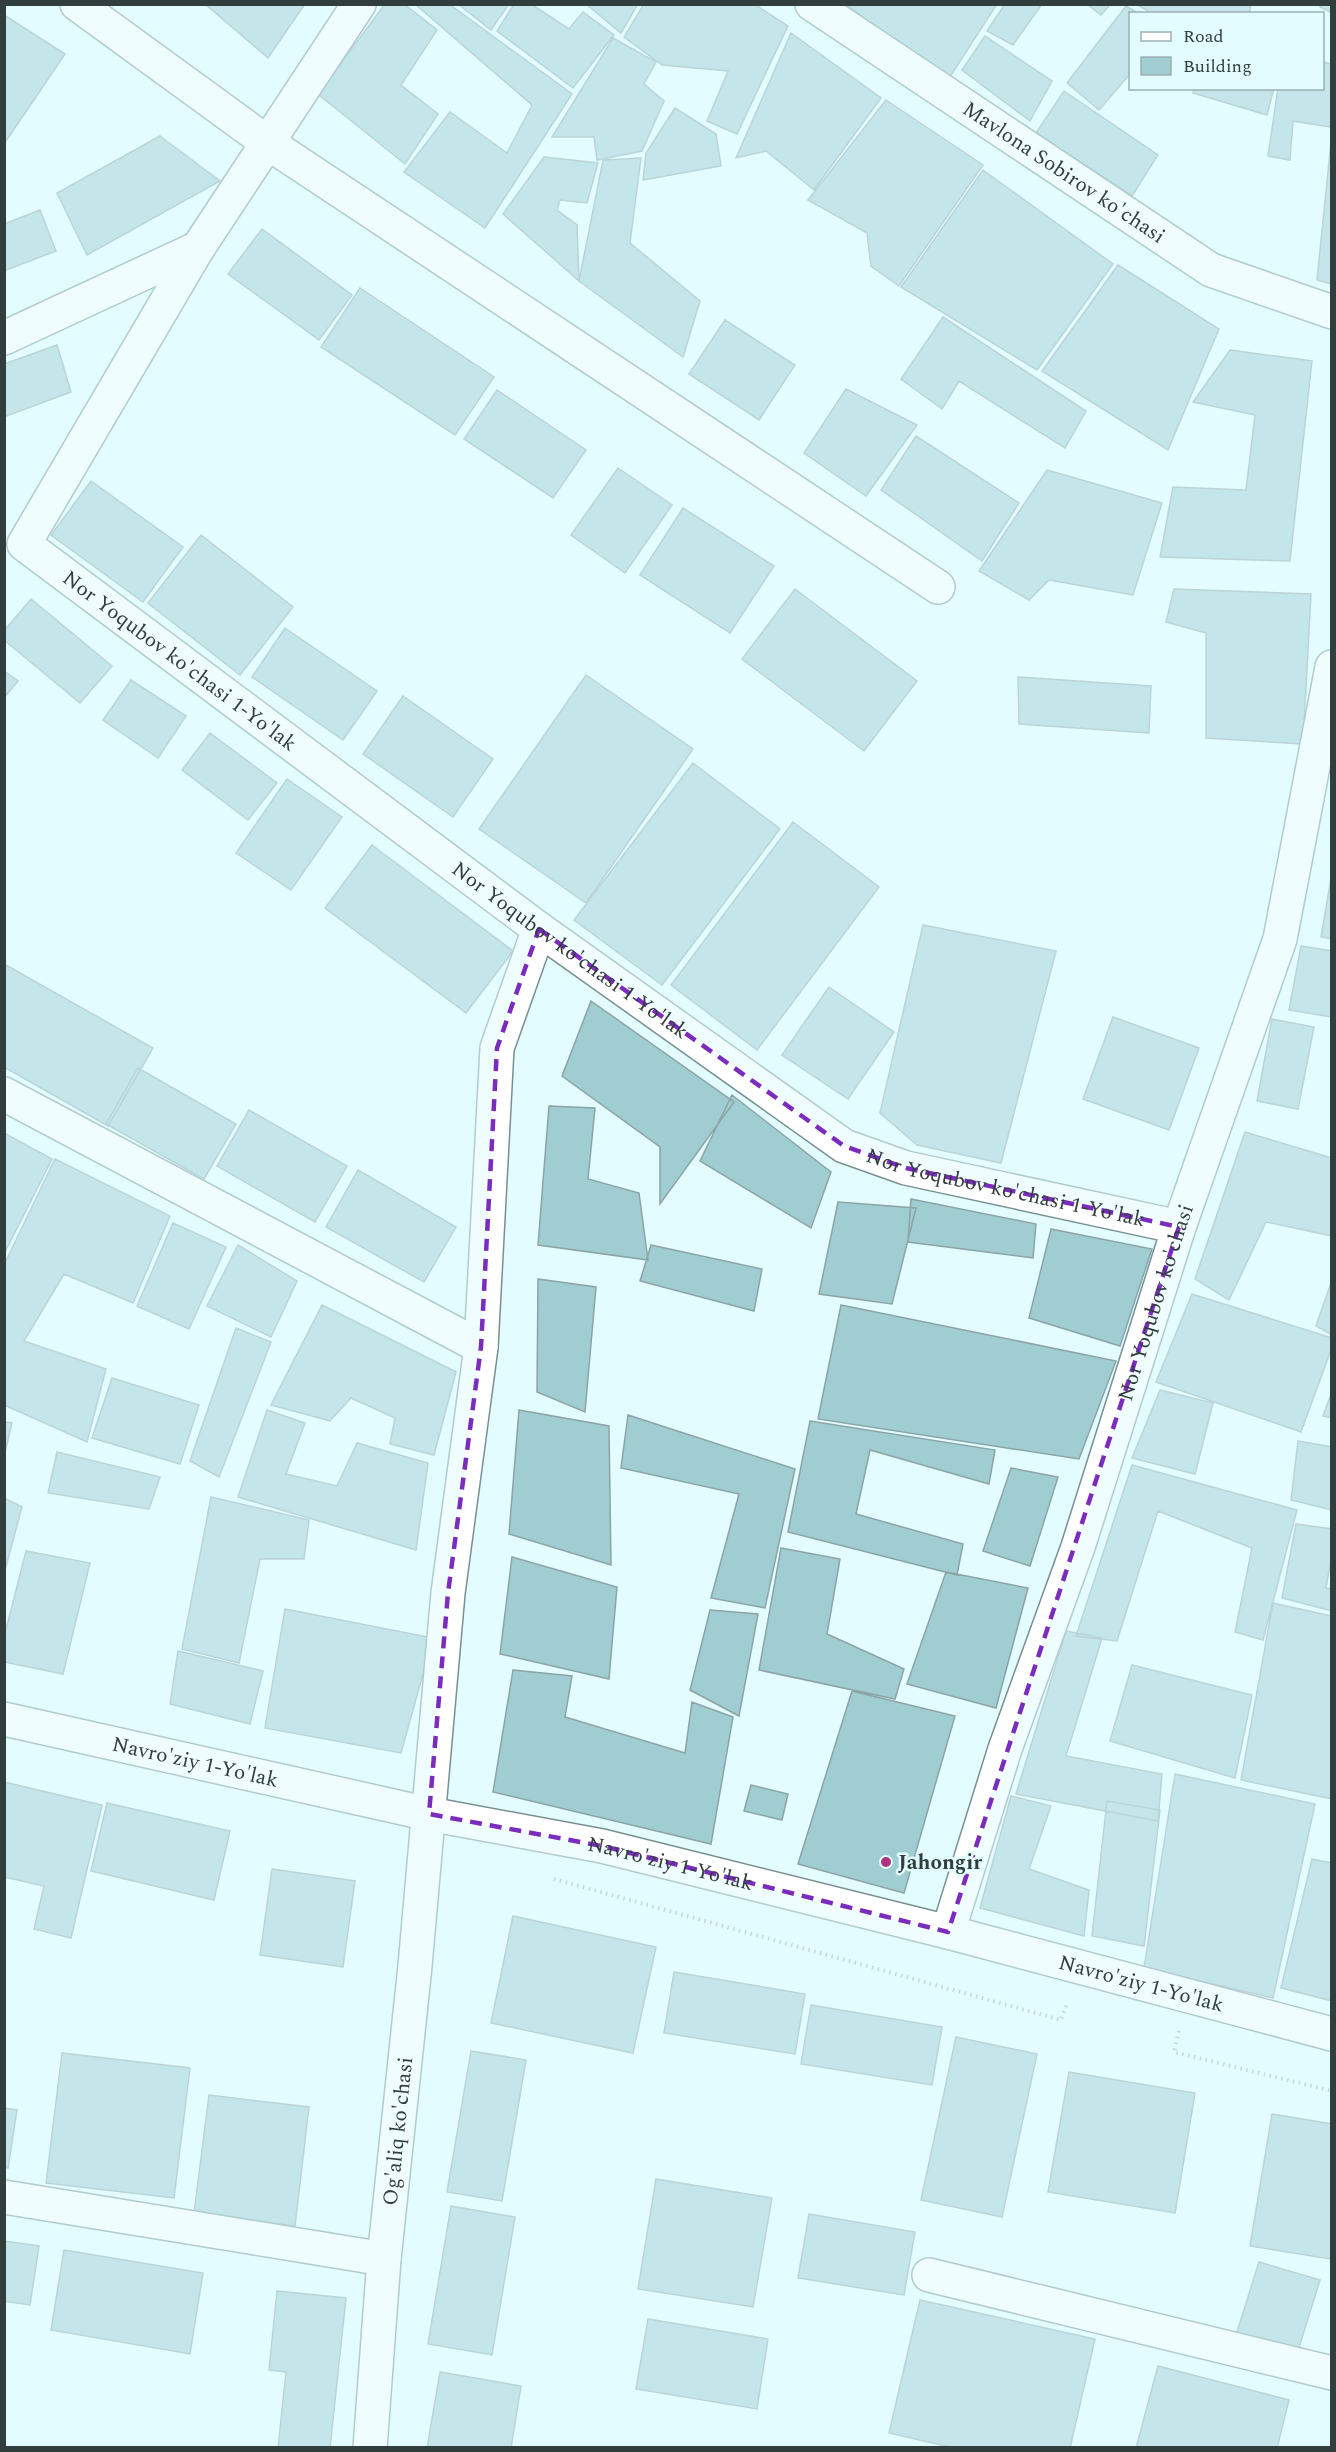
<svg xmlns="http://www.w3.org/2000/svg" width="1336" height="2452" font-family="Spectral,serif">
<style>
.building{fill:#9fcdd1;stroke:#8ca4a6;stroke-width:1.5}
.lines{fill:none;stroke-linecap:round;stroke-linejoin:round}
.street-casing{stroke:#789092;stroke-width:36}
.secondary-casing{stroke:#789092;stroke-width:36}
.path{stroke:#9bafb1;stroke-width:4;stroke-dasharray:1.5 4.5;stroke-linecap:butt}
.street{stroke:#fff;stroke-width:33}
.secondary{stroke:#fff;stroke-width:33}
.marked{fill:none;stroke:#7b2cbf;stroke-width:4.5;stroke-dasharray:12 8;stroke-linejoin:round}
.poi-dot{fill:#ae3283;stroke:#e2fcff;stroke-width:2}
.labels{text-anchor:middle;stroke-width:5;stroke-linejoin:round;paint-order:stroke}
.street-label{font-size:21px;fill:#323d3e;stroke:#e2fcff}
.poi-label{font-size:21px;font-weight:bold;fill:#323d3e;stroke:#e2fcff;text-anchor:start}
</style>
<rect width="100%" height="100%" fill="#e2fcff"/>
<path class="building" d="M 205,4 L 305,4 L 268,58 Z
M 385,4 L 404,4 L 437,30 L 401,85 L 438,114 L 405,164 L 318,94 Z
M 415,4 L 449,4 L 572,94 L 485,228 L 404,172 L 450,112 L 507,153 L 532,105 Z
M 458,4 L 509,4 L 491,30 Z
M 514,4 L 531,4 L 569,29 L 583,12 L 614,35 L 573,88 L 497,31 Z
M 586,4 L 638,4 L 621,33 Z
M 644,4 L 754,4 L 788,26 L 737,134 L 707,121 L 728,71 L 662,65 L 624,37 Z
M 845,4 L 997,4 L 948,80 Z
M 1005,4 L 1042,4 L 1013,45 L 987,31 Z
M 1087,4 L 1111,4 L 1101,15 Z
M 1136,4 L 1251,4 L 1249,14 L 1153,14 Z
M 1320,4 L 1332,4 L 1332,13 L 1320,7 Z
M 1126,6 L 1140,14 L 1130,14 L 1130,74 L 1099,110 L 1067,83 Z
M 4,15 L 65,54 L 4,144 Z
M 791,33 L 881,98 L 814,190 L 766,151 L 736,158 Z
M 985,36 L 1052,81 L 1030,121 L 962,70 Z
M 613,38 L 656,62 L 644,84 L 664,101 L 642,151 L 597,160 L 594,137 L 552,137 Z
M 1322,62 L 1332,64 L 1331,127 L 1293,121 L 1290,160 L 1268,156 L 1278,88 L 1322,88 Z
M 1194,88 L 1274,88 L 1267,115 L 1193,93 Z
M 1064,91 L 1158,155 L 1132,196 L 1036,133 Z
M 886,100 L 983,165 L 899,286 L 871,266 L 867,233 L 808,200 Z
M 675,108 L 716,134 L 721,166 L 643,180 L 646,153 Z
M 160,136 L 220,181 L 87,255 L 57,193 Z
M 1331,142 L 1332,142 L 1332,284 L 1317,280 Z
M 544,157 L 598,163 L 587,203 L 560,200 L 557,210 L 577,225 L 579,281 L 503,214 Z
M 641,158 L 630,243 L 700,301 L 683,357 L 579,281 L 603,160 Z
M 983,170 L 1113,264 L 1037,370 L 901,287 Z
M 40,210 L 56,251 L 4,271 L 4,224 Z
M 262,229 L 352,295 L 319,340 L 228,274 Z
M 1118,265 L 1219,329 L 1168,450 L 1042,371 Z
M 360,288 L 494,377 L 455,435 L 321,347 Z
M 943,317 L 1086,411 L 1065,448 L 959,381 L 942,409 L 901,379 Z
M 725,320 L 795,365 L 759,420 L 689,374 Z
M 57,345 L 71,392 L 4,417 L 4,364 Z
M 1230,350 L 1312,361 L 1290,561 L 1160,557 L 1173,487 L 1246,490 L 1255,415 L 1193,402 Z
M 846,389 L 917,425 L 866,496 L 804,453 Z
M 497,390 L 586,450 L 553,498 L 464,439 Z
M 916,436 L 1019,503 L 982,561 L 881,490 Z
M 618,468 L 672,505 L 625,573 L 571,535 Z
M 1047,470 L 1162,503 L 1133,595 L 1049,580 L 1029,600 L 979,571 Z
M 91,481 L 183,547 L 143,602 L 51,535 Z
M 683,508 L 774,566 L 730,633 L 640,575 Z
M 201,535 L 293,607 L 240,675 L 148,603 Z
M 795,589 L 917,681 L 864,751 L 742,659 Z
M 1174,589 L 1311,594 L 1303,744 L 1206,738 L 1206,633 L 1166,622 Z
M 31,599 L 112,666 L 80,703 L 4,640 L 4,631 Z
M 285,628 L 377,691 L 343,740 L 252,677 Z
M 4,671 L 18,681 L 4,698 Z
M 586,675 L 693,749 L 586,903 L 479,829 Z
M 1018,677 L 1151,686 L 1149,733 L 1019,724 Z
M 131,680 L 186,716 L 158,758 L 103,720 Z
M 403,696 L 493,759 L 453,817 L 363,754 Z
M 210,733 L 277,783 L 248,820 L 182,770 Z
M 693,763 L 780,829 L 662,985 L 574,920 Z
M 287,779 L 342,817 L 291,890 L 236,853 Z
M 793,822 L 879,887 L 757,1050 L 671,985 Z
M 372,845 L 513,951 L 466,1013 L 325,908 Z
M 1332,872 L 1332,939 L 1321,937 Z
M 923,925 L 1056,951 L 1001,1163 L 917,1145 L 880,1113 Z
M 1301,946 L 1332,951 L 1332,1017 L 1289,1010 Z
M 4,964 L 153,1048 L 108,1126 L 4,1067 Z
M 829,987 L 894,1032 L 848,1099 L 782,1055 Z
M 591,1001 L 734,1102 L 660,1204 L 660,1147 L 562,1076 Z
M 1113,1017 L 1199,1048 L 1169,1130 L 1083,1099 Z
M 1272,1019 L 1314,1027 L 1298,1109 L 1257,1101 Z
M 138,1068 L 236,1124 L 204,1179 L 106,1124 Z
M 732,1095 L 831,1172 L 811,1228 L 700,1161 Z
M 549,1106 L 595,1108 L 588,1179 L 639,1193 L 648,1260 L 538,1245 Z
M 249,1110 L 347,1166 L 315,1222 L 217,1166 Z
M 1245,1132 L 1332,1158 L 1332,1236 L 1266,1222 L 1229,1300 L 1195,1279 Z
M 4,1133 L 52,1159 L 4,1254 Z
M 55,1159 L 170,1216 L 133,1303 L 64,1274 L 24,1341 L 106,1369 L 87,1442 L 4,1405 L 4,1265 Z
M 358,1170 L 456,1227 L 424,1282 L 326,1227 Z
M 911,1199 L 1036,1224 L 1033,1258 L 908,1242 Z
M 838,1202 L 916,1208 L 892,1304 L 819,1294 Z
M 173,1223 L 226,1247 L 189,1329 L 137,1306 Z
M 1051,1229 L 1152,1249 L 1120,1346 L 1029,1318 Z
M 238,1245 L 297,1281 L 271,1337 L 207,1306 Z
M 651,1245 L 762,1269 L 754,1311 L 640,1281 Z
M 538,1279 L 596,1287 L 585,1412 L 537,1392 Z
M 1332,1280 L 1332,1335 L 1316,1326 Z
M 1192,1294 L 1332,1338 L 1332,1347 L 1301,1432 L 1156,1382 Z
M 322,1305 L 456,1372 L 434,1455 L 390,1444 L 395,1418 L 351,1398 L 330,1421 L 271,1405 Z
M 841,1305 L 1116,1361 L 1079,1459 L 818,1419 Z
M 236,1328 L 271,1342 L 219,1477 L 190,1461 Z
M 112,1378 L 199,1405 L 180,1464 L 92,1438 Z
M 1160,1390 L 1213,1403 L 1195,1474 L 1132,1458 Z
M 1332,1391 L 1332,1418 L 1323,1416 Z
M 267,1410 L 305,1423 L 286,1474 L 337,1486 L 357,1443 L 428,1463 L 416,1550 L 238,1497 Z
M 519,1410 L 609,1426 L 611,1565 L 509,1534 Z
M 628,1415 L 795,1469 L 765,1608 L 711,1598 L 739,1494 L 621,1468 Z
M 810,1421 L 995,1450 L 989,1484 L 870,1450 L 856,1514 L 963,1544 L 957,1575 L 788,1532 Z
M 4,1422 L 12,1423 L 4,1457 Z
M 1298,1441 L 1332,1447 L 1332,1510 L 1291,1500 Z
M 57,1452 L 160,1477 L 149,1509 L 48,1493 Z
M 1132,1465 L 1297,1510 L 1263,1640 L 1235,1632 L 1252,1548 L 1158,1511 L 1117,1641 L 1076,1636 Z
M 1011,1468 L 1058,1477 L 1030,1566 L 983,1551 Z
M 211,1497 L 309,1520 L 304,1559 L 260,1559 L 239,1663 L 182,1649 Z
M 4,1498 L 22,1507 L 4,1574 Z
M 1296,1524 L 1332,1529 L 1332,1554 L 1326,1588 L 1332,1589 L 1332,1611 L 1282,1598 Z
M 781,1548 L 840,1559 L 827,1634 L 904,1669 L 895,1699 L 759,1670 Z
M 26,1551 L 90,1563 L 63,1674 L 4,1662 L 4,1637 Z
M 512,1557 L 617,1587 L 609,1679 L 500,1654 Z
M 946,1572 L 1028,1588 L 996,1708 L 907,1684 Z
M 1273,1603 L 1332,1616 L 1332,1799 L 1241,1780 Z
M 285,1609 L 433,1638 L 401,1753 L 265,1728 Z
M 710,1610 L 758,1614 L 739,1716 L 690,1690 Z
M 1066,1631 L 1102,1638 L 1066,1756 L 1162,1774 L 1158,1821 L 1016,1794 Z
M 178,1651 L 263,1671 L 250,1724 L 170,1704 Z
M 1132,1665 L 1252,1695 L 1235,1778 L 1110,1741 Z
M 513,1670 L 572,1676 L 565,1717 L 685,1753 L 692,1702 L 733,1717 L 711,1844 L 493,1792 Z
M 852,1691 L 955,1716 L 904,1893 L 798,1864 Z
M 1175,1774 L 1315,1804 L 1273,1998 L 1144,1968 Z
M 4,1782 L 102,1805 L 71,1938 L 34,1929 L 44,1886 L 4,1877 Z
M 751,1785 L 788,1794 L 782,1820 L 744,1811 Z
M 1011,1796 L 1051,1806 L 1029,1869 L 1089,1890 L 1084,1936 L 980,1908 Z
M 1107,1801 L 1160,1810 L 1144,1946 L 1092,1936 Z
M 107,1803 L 230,1831 L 214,1900 L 91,1871 Z
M 1312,1859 L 1332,1863 L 1332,2001 L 1281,1988 Z
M 272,1869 L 355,1881 L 343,1967 L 260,1955 Z
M 513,1916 L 656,1947 L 633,2053 L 491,2023 Z
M 674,1972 L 805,1994 L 795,2054 L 664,2033 Z
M 811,2005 L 942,2027 L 932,2085 L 801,2064 Z
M 956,2037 L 1037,2054 L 1002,2217 L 921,2200 Z
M 471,2051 L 526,2060 L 502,2201 L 447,2192 Z
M 62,2053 L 190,2068 L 174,2198 L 46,2183 Z
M 1069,2072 L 1195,2093 L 1175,2213 L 1048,2192 Z
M 209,2095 L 309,2107 L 295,2226 L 194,2213 Z
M 4,2108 L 17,2110 L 8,2168 L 4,2167 Z
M 1272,2114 L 1332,2124 L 1332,2248 L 1330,2259 L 1250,2246 Z
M 656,2179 L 772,2198 L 753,2307 L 638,2289 Z
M 451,2206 L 515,2217 L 492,2355 L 428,2344 Z
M 809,2214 L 915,2232 L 904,2295 L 798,2278 Z
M 4,2241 L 39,2246 L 30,2305 L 4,2301 Z
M 64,2250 L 203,2273 L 190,2354 L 51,2330 Z
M 1259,2262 L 1320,2280 L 1297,2354 L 1236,2335 Z
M 277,2291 L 346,2298 L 330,2448 L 278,2448 L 286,2372 L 269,2370 Z
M 920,2300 L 1095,2339 L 1070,2448 L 954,2448 L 889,2433 Z
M 648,2319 L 768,2339 L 757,2409 L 636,2389 Z
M 1158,2366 L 1289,2400 L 1277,2448 L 1136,2448 Z
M 440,2372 L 521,2386 L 511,2448 L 427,2448 Z"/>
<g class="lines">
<g class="street-casing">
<g id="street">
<path d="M 77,4 L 268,143 L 938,587"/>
<path id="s1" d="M 812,4 L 1211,270 L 1332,312"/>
<path id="s2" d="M 198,248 L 24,544 L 539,929 L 844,1146 L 906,1168 L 1179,1227"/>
<path d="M 4,338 L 198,248 L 359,4"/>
<path d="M 4,1094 L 481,1347"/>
<path d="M 4,2197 L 384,2259"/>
<path d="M 929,2275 L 1332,2373"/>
<path id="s3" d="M 370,2448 L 384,2259 L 415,1966 L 448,1593 L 481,1347 L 497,1048 L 539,929"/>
</g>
</g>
<g class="secondary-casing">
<g id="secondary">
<path id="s4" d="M 4,1719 L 429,1814 L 602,1846 L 948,1932 L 1332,2034"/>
<path id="s5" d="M 948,1932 L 1005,1749 L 1078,1547 L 1179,1227 L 1280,939 L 1332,667"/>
</g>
</g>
<path class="path" d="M 554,1879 L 1061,2020 L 1067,2003
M 1179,2031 L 1174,2052 L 1332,2091"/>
<use href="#street" class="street"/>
<use href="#secondary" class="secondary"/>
</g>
<path d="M0 0H1336V2452H0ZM 539,929 L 844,1146 L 906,1168 L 1179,1227 L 948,1932 L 602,1846 L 429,1814 L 448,1593 L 481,1347 L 497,1048 Z" fill="#e2fcff" fill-opacity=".55" fill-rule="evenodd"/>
<path class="marked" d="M 539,929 L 844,1146 L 906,1168 L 1179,1227 L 948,1932 L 602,1846 L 429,1814 L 448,1593 L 481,1347 L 497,1048 Z"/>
<circle class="poi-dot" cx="886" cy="1862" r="6"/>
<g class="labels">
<g class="street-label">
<text dy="7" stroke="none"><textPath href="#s1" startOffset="303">Mavlona Sobirov ko'chasi</textPath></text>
<text dy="7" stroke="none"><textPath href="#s2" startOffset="538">Nor Yoqubov ko'chasi 1-Yo'lak</textPath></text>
<text dy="7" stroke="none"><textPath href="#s2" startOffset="1024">Nor Yoqubov ko'chasi 1-Yo'lak</textPath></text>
<text dy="7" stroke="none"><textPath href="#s2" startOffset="1528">Nor Yoqubov ko'chasi 1-Yo'lak</textPath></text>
<text dy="7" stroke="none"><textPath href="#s5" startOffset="663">Nor Yoqubov ko'chasi</textPath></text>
<text dy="7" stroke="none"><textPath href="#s4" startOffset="196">Navro'ziy 1-Yo'lak</textPath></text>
<text dy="7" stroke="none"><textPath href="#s4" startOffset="682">Navro'ziy 1-Yo'lak</textPath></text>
<text dy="7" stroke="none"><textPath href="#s4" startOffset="1168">Navro'ziy 1-Yo'lak</textPath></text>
<text dy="7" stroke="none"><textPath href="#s3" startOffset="318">Og'aliq ko'chasi</textPath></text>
</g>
<g class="poi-label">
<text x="898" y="1869">Jahongir</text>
</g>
</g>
<rect width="1336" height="2452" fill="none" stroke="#323d3e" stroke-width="12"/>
<rect x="1129" y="12" width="195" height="78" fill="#e2fcff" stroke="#9cb0b2" stroke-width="1.5"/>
<rect x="1141" y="32" width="30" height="9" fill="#ffffff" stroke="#9cb0b2" stroke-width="1.5"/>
<text x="1183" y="42" font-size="18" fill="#323d3e">Road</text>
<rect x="1141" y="57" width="30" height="18" fill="#9fcdd1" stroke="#9cb0b2" stroke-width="1.5"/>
<text x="1183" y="72" font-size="18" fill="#323d3e">Building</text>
</svg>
